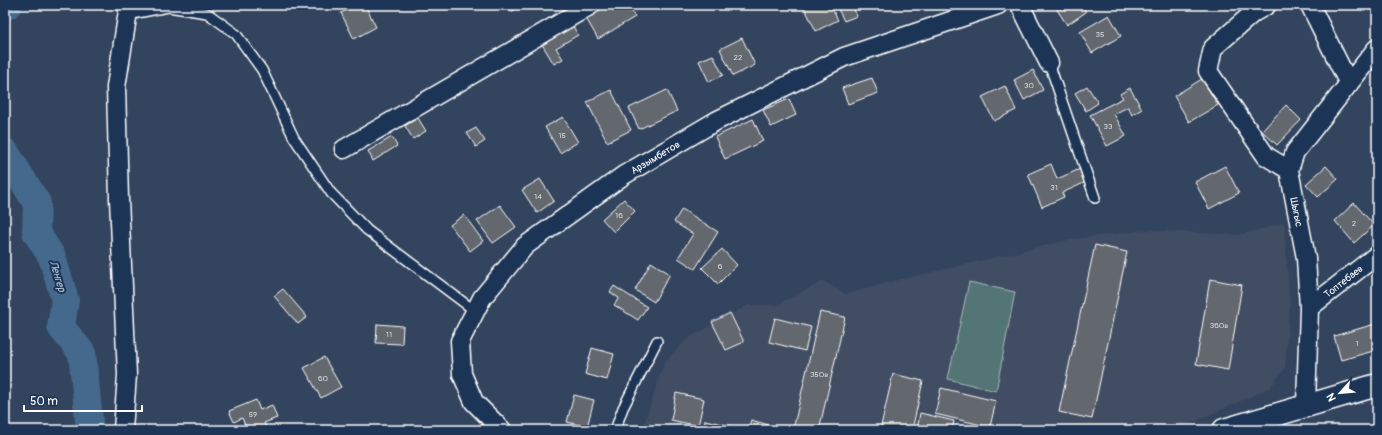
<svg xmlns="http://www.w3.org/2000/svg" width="1382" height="435" font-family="Pangolin,sans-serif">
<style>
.built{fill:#414e63}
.green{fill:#527474;stroke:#a8baba}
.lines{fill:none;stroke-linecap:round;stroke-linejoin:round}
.river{stroke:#44698c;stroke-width:28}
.building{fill:#64676e;stroke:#fff}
.service-casing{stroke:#fff;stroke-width:12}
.minor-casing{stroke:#fff;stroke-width:21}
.secondary-casing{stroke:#fff;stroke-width:25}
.service{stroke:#1d3557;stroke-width:9}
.minor{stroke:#1d3557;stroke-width:18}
.secondary{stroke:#1d3557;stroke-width:22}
.labels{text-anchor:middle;stroke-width:4;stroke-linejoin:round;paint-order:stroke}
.number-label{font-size:8px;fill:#d8d9db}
.street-label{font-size:10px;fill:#fff;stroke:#1d3557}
.water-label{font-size:11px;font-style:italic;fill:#b4c3d1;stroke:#1d3557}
</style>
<rect width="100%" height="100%" fill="#32445e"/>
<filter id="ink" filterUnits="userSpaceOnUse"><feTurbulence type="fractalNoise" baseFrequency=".025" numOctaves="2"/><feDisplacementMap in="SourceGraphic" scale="8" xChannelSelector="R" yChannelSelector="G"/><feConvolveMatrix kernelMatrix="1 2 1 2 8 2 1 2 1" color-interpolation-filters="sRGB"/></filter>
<g filter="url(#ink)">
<path class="built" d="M 1284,223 L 1290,305 L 1285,368 L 1270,388 L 1189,424 L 1182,430 L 642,430 L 664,363 L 687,339 L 748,305 L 776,305 L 823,281 L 846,294 L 894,281 L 1073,239 L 1147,230 L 1239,235 Z"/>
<path class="green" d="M 969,282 L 1015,292 L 996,391 L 948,379 Z"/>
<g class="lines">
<path class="river" d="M 5,6 L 8,5
M 5,152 L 37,203 L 36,232 L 52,257 L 65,300 L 61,327 L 82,353 L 90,430"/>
</g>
<path class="building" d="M 357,5 L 365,5 L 376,27 L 354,39 L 341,13 Z
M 507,5 L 522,5 L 511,12 Z
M 597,5 L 628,5 L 635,17 L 598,39 L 583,13 Z
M 803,5 L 830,5 L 838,20 L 816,31 Z
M 836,5 L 852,5 L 857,16 L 844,21 Z
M 1054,5 L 1081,5 L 1086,12 L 1067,25 Z
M 1109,15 L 1121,36 L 1092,53 L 1080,32 Z
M 571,23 L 578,35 L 556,48 L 563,59 L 554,64 L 540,41 Z
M 742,38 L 755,65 L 733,76 L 720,49 Z
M 713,55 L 723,75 L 709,82 L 699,61 Z
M 1033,70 L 1043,90 L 1024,100 L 1014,80 Z
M 872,78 L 878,93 L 848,104 L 842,88 Z
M 1202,79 L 1218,105 L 1189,122 L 1174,96 Z
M 1005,86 L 1016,110 L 994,121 L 982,97 Z
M 1087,86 L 1098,103 L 1086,111 L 1075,93 Z
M 1130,88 L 1142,109 L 1132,115 L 1128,107 L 1114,114 L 1126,136 L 1107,146 L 1090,115 L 1123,98 L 1120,94 Z
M 611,90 L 631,130 L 607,142 L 587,102 Z
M 667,90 L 677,111 L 639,129 L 629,108 Z
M 789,99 L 796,115 L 771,127 L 763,110 Z
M 1286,105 L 1301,120 L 1277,145 L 1262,131 Z
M 563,117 L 578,142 L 560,153 L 545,127 Z
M 418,118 L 426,131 L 413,139 L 405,126 Z
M 753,119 L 763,141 L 725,159 L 715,137 Z
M 476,128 L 485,141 L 476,147 L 467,133 Z
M 392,137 L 397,146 L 373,161 L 368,151 Z
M 1051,164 L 1057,179 L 1080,169 L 1086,182 L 1062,193 L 1064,197 L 1042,207 L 1028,174 Z
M 1225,166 L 1239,193 L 1209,209 L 1195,182 Z
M 1326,166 L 1338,179 L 1318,197 L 1306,184 Z
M 540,179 L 554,201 L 537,213 L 522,190 Z
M 624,199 L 635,211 L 614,232 L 602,219 Z
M 1354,203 L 1374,225 L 1354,243 L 1335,221 Z
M 500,205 L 516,227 L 493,243 L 477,221 Z
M 682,209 L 718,232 L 695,269 L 678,258 L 693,234 L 674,222 Z
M 464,215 L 483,241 L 470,251 L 450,225 Z
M 1095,245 L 1127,252 L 1092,419 L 1059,412 Z
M 722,249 L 737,265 L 718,284 L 702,268 Z
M 651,262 L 670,274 L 654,302 L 635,290 Z
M 1210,279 L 1242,285 L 1228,370 L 1196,364 Z
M 614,286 L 647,307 L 638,320 L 614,305 L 619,298 L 610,292 Z
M 283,289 L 307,317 L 298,324 L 274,296 Z
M 820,312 L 845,317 L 819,430 L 793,430 Z
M 730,313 L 744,342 L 726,350 L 712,322 Z
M 775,318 L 811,327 L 805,351 L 769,342 Z
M 377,324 L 403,326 L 402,344 L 376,343 Z
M 1375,324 L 1377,330 L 1377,350 L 1341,360 L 1334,336 Z
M 592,348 L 614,354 L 607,380 L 585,374 Z
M 324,357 L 341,387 L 321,398 L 304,368 Z
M 893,374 L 923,381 L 912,430 L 880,430 Z
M 941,388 L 996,401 L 990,427 L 935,414 Z
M 676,393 L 704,399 L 698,426 L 671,420 Z
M 574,395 L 594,400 L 587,427 L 567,422 Z
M 256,400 L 260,410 L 272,405 L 277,418 L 264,423 L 267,430 L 247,430 L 242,418 L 234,422 L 229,411 Z
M 920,413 L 954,421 L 952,430 L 917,430 Z
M 705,420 L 731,426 L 730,430 L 703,430 Z
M 751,420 L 786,430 L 748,430 Z"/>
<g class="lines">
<g class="service-casing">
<path id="service" d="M 127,15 L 168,7 L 207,13 L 236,34 L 262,70 L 294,138 L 331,193 L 367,230 L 475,311
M 1049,63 L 1095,198
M 615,430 L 623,408 L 657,341"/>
</g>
<g class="minor-casing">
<path id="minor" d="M 1020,5 L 1049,63
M 1267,5 L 1253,13 L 1213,48 L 1208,71 L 1266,156 L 1289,170
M 1310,5 L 1349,84
M 344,149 L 591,5
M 1309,308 L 1377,255
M 1306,405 L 1309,308 L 1306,258 L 1289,170 L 1295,152 L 1377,48
M 123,430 L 127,375 L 119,199 L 116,87 L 129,5
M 502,430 L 474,402 L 462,374 L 460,341 L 482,298 L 525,246 L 624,175 L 716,121 L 844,57 L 998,5"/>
</g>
<g class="secondary-casing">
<path id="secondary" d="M 1224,430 L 1377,385"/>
</g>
<use href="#service" class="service"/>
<use href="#minor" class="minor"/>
<use href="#secondary" class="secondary"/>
</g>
</g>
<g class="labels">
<g class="number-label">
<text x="1100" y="37">35</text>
<text x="738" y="60">22</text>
<text x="1029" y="88">30</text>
<text x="1108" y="129">33</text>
<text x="562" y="138">15</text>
<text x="1054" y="190">31</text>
<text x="538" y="199">14</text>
<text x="619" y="218">16</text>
<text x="1354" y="226">2</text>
<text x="720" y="269">6</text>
<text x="1219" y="328">360в</text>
<text x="389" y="337">11</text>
<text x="1357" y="346">1</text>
<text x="819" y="377">350в</text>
<text x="323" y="381">60</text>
<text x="253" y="417">59</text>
</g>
<g class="street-label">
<text transform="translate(655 157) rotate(-31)" y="4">Арзымбетов</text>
<text transform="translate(1297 212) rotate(79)" y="4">Шыгыс</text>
<text transform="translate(1343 281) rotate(-38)" y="4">Топтебаев</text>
</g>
<g class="water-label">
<text transform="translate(58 276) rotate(73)" y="4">Ленгер</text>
</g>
</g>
<rect width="1382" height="435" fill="none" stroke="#1d3557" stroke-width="20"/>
<rect x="10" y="10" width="1362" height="415" fill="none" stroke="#fff" stroke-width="1.5" filter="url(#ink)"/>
<g transform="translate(1340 393) rotate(243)" stroke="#1d3557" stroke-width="3" paint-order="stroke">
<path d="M0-3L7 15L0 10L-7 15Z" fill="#ffffff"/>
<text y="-6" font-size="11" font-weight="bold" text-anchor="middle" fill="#ffffff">N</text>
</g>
<path d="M24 405v6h118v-6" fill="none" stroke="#ffffff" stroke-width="2"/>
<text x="30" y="405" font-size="12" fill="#ffffff" stroke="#1d3557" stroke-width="3" paint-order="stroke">50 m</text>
</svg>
